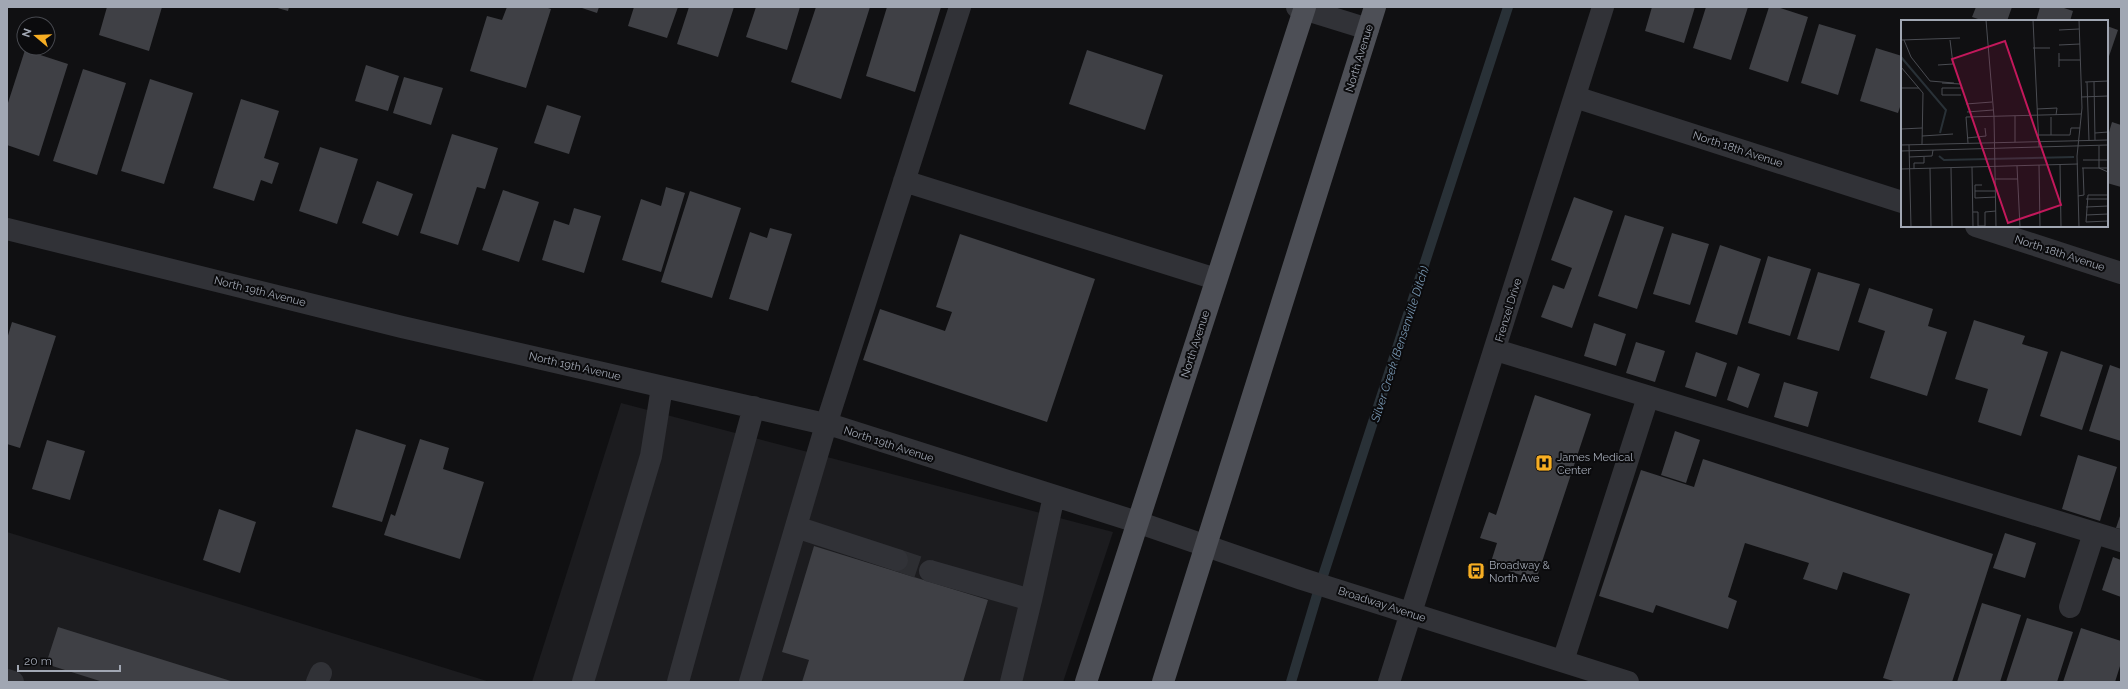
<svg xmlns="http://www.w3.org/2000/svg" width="2128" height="689" font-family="Raleway,sans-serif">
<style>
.built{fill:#1c1c1f}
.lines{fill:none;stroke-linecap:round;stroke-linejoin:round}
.stream{stroke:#293137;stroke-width:10}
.building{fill:#3f4045}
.minor-tunnel{stroke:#2d2e32;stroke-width:22;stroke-dasharray:22 11;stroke-linecap:butt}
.minor{stroke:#313237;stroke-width:22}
.major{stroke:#4d4f56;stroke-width:22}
.labels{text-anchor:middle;stroke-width:4;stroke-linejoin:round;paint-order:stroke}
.street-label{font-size:11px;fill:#a1a7b3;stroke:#0b0b0d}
.poi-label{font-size:11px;fill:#a1a7b3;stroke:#0b0b0d;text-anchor:start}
.water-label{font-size:12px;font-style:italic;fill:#7695b0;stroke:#0b0b0d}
.inset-river{fill:none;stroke:#293137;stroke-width:2}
.inset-road{fill:none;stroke:#4a4c52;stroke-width:1}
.view{fill:#c2185b;fill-opacity:0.15;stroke:#c2185b;stroke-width:2}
.inset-edge{fill:none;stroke:#a1a7b3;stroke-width:2}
</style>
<rect width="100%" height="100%" fill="#101012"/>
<path class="built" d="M 621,403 L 1113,532 L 1063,682 L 532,682 Z
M 7,532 L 490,682 L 7,682 Z"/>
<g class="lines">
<path class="stream" d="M 1291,682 L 1320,585 L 1508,7"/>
</g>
<path class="building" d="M 107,7 L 162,7 L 149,51 L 99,35 Z
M 274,7 L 289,7 L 288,11 Z
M 507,7 L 545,7 L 551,9 L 526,88 L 470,71 L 487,16 L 502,20 Z
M 579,7 L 599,7 L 597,13 Z
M 634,7 L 678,7 L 667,38 L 628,26 Z
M 689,7 L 734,7 L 718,57 L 677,44 Z
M 756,7 L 800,7 L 787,50 L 746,37 Z
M 816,7 L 870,7 L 841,99 L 791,82 Z
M 887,7 L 941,7 L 915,92 L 866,76 Z
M 1652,7 L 1695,7 L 1684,43 L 1645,31 Z
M 1706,7 L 1748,7 L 1731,60 L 1693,48 Z
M 1769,7 L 1777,7 L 1808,17 L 1788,82 L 1749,69 Z
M 1976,7 L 2012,7 L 2007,21 L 1984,21 L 1972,17 Z
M 2040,7 L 2061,7 L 2073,11 L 2070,21 L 2036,21 Z
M 1819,24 L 1856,35 L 1838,95 L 1801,83 Z
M 2107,26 L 2118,30 L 2107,62 Z
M 1876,48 L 1902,56 L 1902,101 L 1898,113 L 1860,101 Z
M 25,50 L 68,64 L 39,156 L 7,145 L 7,106 Z
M 1087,50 L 1163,75 L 1145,130 L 1069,104 Z
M 366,65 L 399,76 L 388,111 L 355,101 Z
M 83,69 L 126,83 L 97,175 L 53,161 Z
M 404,77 L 443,88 L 431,125 L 393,113 Z
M 150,79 L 193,93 L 164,184 L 121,171 Z
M 241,99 L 279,111 L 264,158 L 279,163 L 272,184 L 261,180 L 254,201 L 213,188 Z
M 547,105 L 581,116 L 569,154 L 534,143 Z
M 2112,122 L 2121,125 L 2121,187 L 2107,183 L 2107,139 Z
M 452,134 L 498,148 L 485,189 L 477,187 L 458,245 L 420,233 Z
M 320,147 L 358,159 L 337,224 L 299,211 Z
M 377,181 L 413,194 L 398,236 L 362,223 Z
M 666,187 L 685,193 L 661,272 L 622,260 L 641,199 L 661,206 Z
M 503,190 L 539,202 L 519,262 L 482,250 Z
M 690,191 L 741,208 L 712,298 L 661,282 Z
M 1574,197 L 1613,211 L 1572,328 L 1541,317 L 1553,285 L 1564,289 L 1572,268 L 1551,260 Z
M 574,208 L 601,216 L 584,273 L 542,260 L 554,220 L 569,225 Z
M 1625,215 L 1664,227 L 1637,309 L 1598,296 Z
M 770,228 L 792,234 L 768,311 L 729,299 L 750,232 L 767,238 Z
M 1672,233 L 1709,244 L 1690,305 L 1653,294 Z
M 960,234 L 1095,279 L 1047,422 L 863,360 L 880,309 L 945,331 L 952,312 L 936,307 Z
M 1720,245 L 1761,259 L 1737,335 L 1695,322 Z
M 1768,256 L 1811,269 L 1790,336 L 1748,323 Z
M 1818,272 L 1860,284 L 1839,351 L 1797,339 Z
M 1869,288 L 1933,309 L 1928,326 L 1947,332 L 1927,396 L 1870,378 L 1885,331 L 1858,322 Z
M 1974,320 L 2025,336 L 2022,344 L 2048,352 L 2021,436 L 1978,422 L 1988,389 L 1955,379 Z
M 12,322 L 56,336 L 20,448 L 7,444 L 7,339 Z
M 1594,323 L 1626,334 L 1616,366 L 1584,356 Z
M 1636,342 L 1665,351 L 1655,382 L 1626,373 Z
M 2061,351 L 2103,365 L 2082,430 L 2040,416 Z
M 1696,352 L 1727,363 L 1716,397 L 1685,387 Z
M 2110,365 L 2121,369 L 2121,441 L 2089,431 Z
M 1738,366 L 1760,374 L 1748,408 L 1727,400 Z
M 1784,382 L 1818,392 L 1808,427 L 1774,417 Z
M 1535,395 L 1591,414 L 1536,580 L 1490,565 L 1497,543 L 1480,538 L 1489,512 L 1496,515 Z
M 356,429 L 406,445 L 382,522 L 332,507 Z
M 1675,431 L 1700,440 L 1686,483 L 1661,475 Z
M 420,439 L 449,448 L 443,469 L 484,482 L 460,559 L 384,535 L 391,514 L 395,516 Z
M 47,440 L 85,451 L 70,500 L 32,489 Z
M 2078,455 L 2117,467 L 2100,521 L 2062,509 Z
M 1703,459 L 1993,554 L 1952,682 L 1897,682 L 1883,678 L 1910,594 L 1843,572 L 1837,590 L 1803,579 L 1809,563 L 1745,543 L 1728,597 L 1737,601 L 1728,629 L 1656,605 L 1653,613 L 1599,596 L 1641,470 L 1694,487 Z
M 219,509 L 256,522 L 240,573 L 203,560 Z
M 2121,513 L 2121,529 L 2116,528 Z
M 2005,533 L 2036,543 L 2025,578 L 1993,568 Z
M 814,546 L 988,600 L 963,682 L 802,682 L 809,660 L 782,652 Z
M 2113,557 L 2121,560 L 2121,597 L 2102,590 Z
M 1982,603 L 2021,615 L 2000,682 L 1957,682 Z
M 2027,618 L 2073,632 L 2057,682 L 2006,682 Z
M 58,627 L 234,682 L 103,682 L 46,664 Z
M 2081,628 L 2121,641 L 2121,663 L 2115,682 L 2063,682 Z"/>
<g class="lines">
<path class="minor-tunnel" d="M 897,560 L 930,571"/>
<path class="minor" d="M 1297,7 L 1368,29
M 1575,97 L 1902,202
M 904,181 L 1216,279
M 1976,226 L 2121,273
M 7,229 L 402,327 L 838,427 L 1137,522 L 1302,579 L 1628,682
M 1496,350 L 2121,541
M 796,527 L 897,560
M 930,571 L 1031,600 L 1011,682
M 1031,600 L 1054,496
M 2070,607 L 2094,533
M 1563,661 L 1648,397
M 7,680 L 13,682
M 317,682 L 321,673
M 583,682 L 651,456 L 662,387
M 678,682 L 754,407
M 750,682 L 826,425 L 960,7
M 1389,682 L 1603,7"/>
<path class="major" d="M 1086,682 L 1305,7
M 1163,682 L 1375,7"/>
</g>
<defs>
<g id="hospital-square" transform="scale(0.9)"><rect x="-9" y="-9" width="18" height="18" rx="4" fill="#f7ae23" stroke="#0b0b0d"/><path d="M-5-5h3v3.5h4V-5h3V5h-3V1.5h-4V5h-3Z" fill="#111"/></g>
<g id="bus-square" transform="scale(0.9)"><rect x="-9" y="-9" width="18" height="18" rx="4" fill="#f7ae23" stroke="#0b0b0d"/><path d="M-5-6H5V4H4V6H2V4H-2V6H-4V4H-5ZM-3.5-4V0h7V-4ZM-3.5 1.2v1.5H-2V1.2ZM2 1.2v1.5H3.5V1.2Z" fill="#111"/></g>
</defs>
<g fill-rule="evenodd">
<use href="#hospital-square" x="1544" y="463"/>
<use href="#bus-square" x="1476" y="571"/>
</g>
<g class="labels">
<g class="street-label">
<text transform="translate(1359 58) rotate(-73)" y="4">North Avenue</text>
<text transform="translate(1738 149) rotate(18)" y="4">North 18th Avenue</text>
<text transform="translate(2060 253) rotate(18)" y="4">North 18th Avenue</text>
<text transform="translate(260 291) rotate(14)" y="4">North 19th Avenue</text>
<text transform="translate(1508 310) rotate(-73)" y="4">Frenzel Drive</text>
<text transform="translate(1195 344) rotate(-72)" y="4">North Avenue</text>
<text transform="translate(575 366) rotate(13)" y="4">North 19th Avenue</text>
<text transform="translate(889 444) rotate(18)" y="4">North 19th Avenue</text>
<text transform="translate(1382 604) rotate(18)" y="4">Broadway Avenue</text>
</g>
<g class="poi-label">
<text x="1557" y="461">James Medical<tspan x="1557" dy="13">Center</tspan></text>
<text x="1489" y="569">Broadway &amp;<tspan x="1489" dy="13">North Ave</tspan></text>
</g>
<g class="water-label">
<text transform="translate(1400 344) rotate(-72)" y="4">Silver Creek (Bensenville Ditch)</text>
</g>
</g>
<g transform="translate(1901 20)">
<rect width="207" height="207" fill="#101012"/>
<path class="inset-river" d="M 0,37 L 45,90 L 39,113M 38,136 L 43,140 L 173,137"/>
<path class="inset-road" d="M 85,0 L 93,97 L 95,207M 132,0 L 138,127M 158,10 L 178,9M 0,20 L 59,18M 3,20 L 10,37 L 29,61 L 53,63M 158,25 L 179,24M 132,28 L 149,28M 158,33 L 158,47M 158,40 L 179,40M 37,45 L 52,44 L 49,20M 0,47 L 22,73 L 21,124M 184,62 L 207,61M 186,62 L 188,121M 193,62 L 194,120M 41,63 L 60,64M 0,68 L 18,68M 60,75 L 41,75 L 41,68 L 60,68M 180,77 L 207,76M 65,84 L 91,82M 136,89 L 156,88 L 155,95M 66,92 L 92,90M 114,96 L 114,122M 150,97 L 150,115M 0,109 L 21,108M 194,113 L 207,112M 137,115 L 169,115 L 170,108 L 179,108M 21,116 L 52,114M 66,118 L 85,116 L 84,108M 67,123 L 65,97 L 180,94M 0,125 L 207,120M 8,125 L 10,207M 198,126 L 198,148 L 207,148M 0,131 L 207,125M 8,137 L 31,136 L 32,130M 182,140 L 207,140M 159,144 L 160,207M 138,145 L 139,207M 116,146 L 119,207M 71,147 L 72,207M 29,148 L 30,207M 50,148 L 51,207M 181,148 L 198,148 L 207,152M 0,149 L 177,144M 13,149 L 13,143 L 23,143 L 23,137M 94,159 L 117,159M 74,171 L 74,165 L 81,165M 94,171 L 74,171 L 74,178 L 95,177M 187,175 L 185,202 L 207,201M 187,175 L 207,175M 177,176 L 183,175 L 182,148M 185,179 L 207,179M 185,187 L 207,186M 72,192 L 77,192 L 77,206 L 84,206 L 84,192 L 95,191M 185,195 L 207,194M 178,207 L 176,136 L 181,88 L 178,0"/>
<path class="view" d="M 104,21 L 160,185 L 107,203 L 51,39 Z"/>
<rect width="207" height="207" class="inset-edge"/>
</g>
<rect width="2128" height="689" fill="none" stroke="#a1a7b3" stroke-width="16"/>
<g transform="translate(36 36) rotate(289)"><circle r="19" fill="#0b0b0d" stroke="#47494f"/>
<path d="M0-3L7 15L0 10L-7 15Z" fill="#f7ae23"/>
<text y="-6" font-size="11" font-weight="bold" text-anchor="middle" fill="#a1a7b3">N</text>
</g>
<path d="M18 665v6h102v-6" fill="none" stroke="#a1a7b3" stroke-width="2"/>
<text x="24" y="665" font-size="12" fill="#a1a7b3" stroke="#0b0b0d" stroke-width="3" paint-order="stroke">20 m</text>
</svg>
